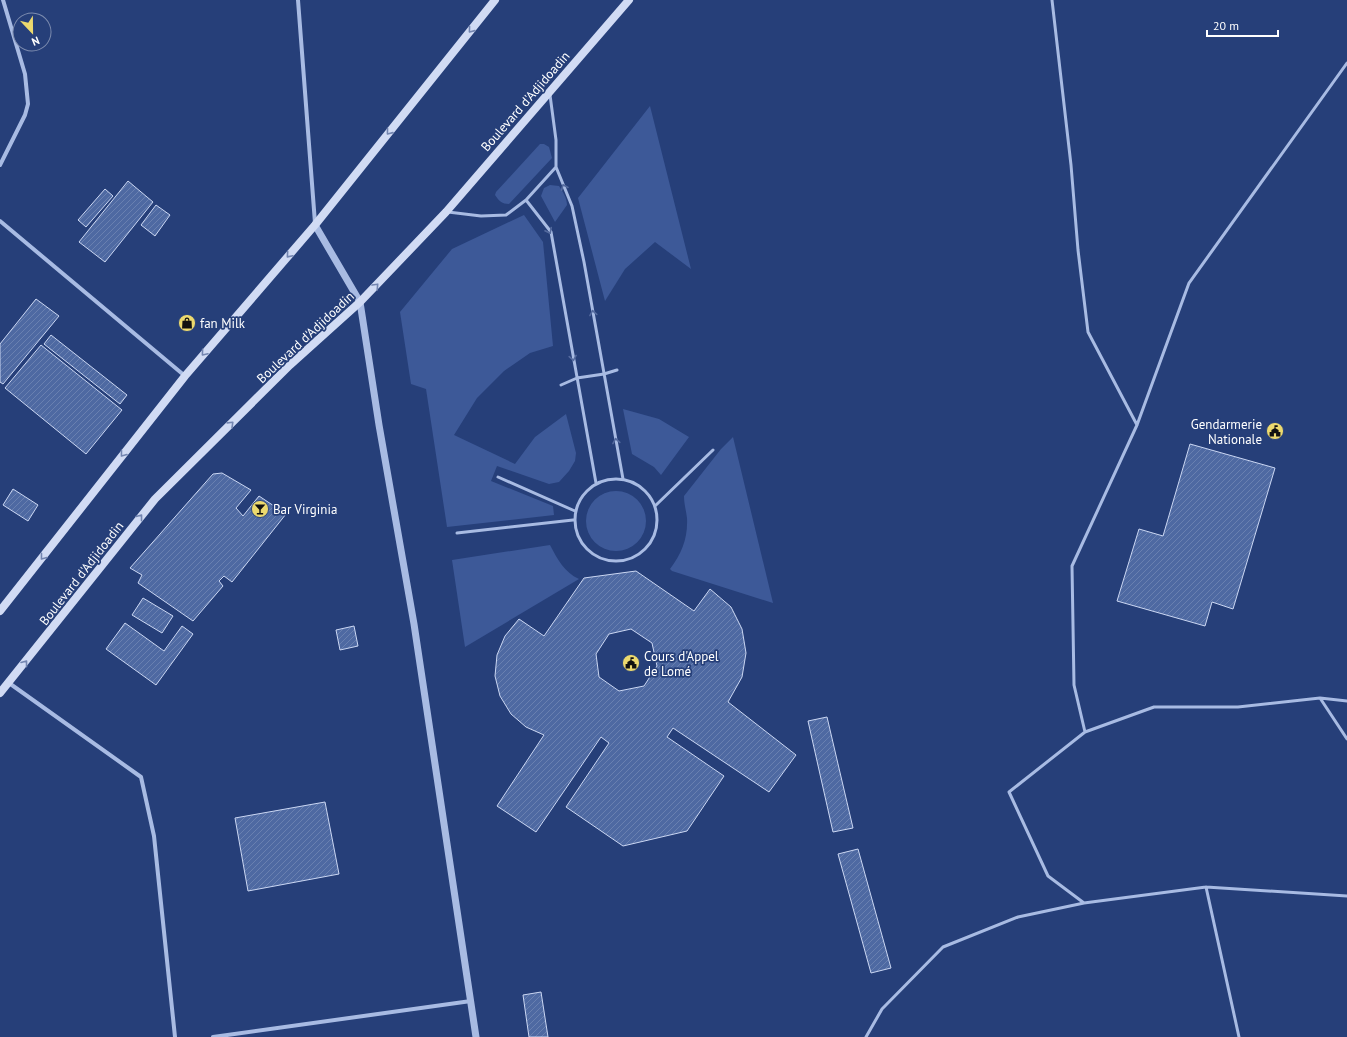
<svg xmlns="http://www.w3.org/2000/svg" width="1347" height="1037" font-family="'PT Sans',sans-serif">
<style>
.green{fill:#3d5998}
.building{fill:url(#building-hatch);stroke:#cbd7f3;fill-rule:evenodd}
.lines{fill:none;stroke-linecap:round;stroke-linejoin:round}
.service{stroke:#a8bbe3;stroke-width:3}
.minor{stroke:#a8bbe3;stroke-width:4}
.tertiary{stroke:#a8bbe3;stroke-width:7}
.secondary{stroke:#d1dbf4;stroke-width:8}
.oneway{stroke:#7385b0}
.oneway2{stroke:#546a9e}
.labels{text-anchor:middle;stroke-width:3.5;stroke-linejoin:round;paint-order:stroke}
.street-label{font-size:13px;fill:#fff;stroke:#263f79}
.poi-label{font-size:13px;fill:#fff;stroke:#263f79;text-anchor:start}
</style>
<defs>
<pattern id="building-hatch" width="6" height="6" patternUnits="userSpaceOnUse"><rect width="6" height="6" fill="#4e69a2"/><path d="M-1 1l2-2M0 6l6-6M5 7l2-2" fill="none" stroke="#6980b0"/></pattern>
</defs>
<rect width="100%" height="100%" fill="#263f79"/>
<path class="green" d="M 650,106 L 691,269 L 655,242 L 625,269 L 605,301 L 578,198 Z
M 540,144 L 544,144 L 549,147 L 552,158 L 509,204 C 502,204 499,201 495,195 L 496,192 Z
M 550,185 L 559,186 C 563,192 567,198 567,205 L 555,222 L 541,196 L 544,188 Z
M 524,215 L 543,242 L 553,346 L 530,353 L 504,371 L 477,398 L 454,435 L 515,464 L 535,437 L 566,414 L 576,453 L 575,461 L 569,471 L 559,482 L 549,484 L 497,466 L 491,481 L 553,506 L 554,515 L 447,527 L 426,389 L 411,384 L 400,312 L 452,249 Z
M 623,409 L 659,419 L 689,437 L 661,475 L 654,467 L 632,454 Z
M 733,437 L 773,603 L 672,571 L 670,569 C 682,553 688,538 687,518 C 686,510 684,504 684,496 L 721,449 Z
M586 521a30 30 0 1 1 60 0a30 30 0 1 1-60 0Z
M 550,545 C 558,560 564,572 579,579 L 465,647 L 452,560 Z"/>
<path class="building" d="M 128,181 L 153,202 L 105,262 L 79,242 Z
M 105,189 L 113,196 L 86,227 L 78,220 Z
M 156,205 L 170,215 L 155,236 L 141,225 Z
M 36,299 L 59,316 L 3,384 L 0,382 L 0,344 Z
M 51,335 L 127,395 L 120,404 L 44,344 Z
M 41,345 L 122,410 L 86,454 L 5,388 Z
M 1190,444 L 1275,468 L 1233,609 L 1212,602 L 1205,626 L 1117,601 L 1139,529 L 1163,536 Z
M 222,473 L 251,490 L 236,508 L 243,516 L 259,496 L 286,514 L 232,582 L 224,576 L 219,581 L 223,586 L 193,621 L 138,583 L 142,575 L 130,568 L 213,474 Z
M 13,489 L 38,505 L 28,521 L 3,505 Z
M 636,571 L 694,611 L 710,589 L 731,607 L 742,629 L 746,653 L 742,677 L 728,702 L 796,755 L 769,792 L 673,728 L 667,737 L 724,776 L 687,831 L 623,846 L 566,807 L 609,743 L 601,737 L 536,832 L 497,806 L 544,735 L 526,727 L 511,714 L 500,696 L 495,676 L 497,655 L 505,636 L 519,619 L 544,636 L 584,578 ZM 631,629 L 652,643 L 657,666 L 644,686 L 619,691 L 599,677 L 596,654 L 609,634 Z
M 143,598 L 173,616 L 162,633 L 132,615 Z
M 125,623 L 164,651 L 182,626 L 193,634 L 156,685 L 106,649 Z
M 354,626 L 358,646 L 340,650 L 336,630 Z
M 827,717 L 853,828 L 833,832 L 808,721 Z
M 325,802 L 339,874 L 248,891 L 235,818 Z
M 858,849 L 891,968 L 871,973 L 838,854 Z
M 541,992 L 548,1037 L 529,1037 L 523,995 Z"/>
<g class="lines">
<path class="service" d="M 1052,0 L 1071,165 L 1078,250 L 1088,332 L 1137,425
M 556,167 L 572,206 L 584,262 L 623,479
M 526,200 L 551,232 L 596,483
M 448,212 L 481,216 L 506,215 L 526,200 L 556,167 L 556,140 L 550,95
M 561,385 L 577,378 L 604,374 L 617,370
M 498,477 L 575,511
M575 520a41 41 0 1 1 82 0a41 41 0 1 1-82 0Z
M 655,506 L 713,450
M 457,533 L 573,520
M 1320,698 L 1347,739
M 1085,732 L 1074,685 L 1072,566 L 1137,425 L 1189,283 L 1347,63
M 1084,903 L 1048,876 L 1009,792 L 1085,732 L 1154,707 L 1238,707 L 1320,698 L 1347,701
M 866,1037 L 882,1009 L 943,947 L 1018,917 L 1084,903 L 1206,887
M 1239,1037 L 1206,887 L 1347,896"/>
<path class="minor" d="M 298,0 L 315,223
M 0,165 L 25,115 L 28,104 L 25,74 L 3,0
M 0,221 L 185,376
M 9,683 L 141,777 L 154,836 L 175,1037
M 213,1037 L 471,1001"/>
<path class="tertiary" d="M 315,225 L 360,302 L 379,425 L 414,624 L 476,1037"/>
<path class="secondary" d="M 0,611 L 185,376 L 315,225 L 495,0
M 0,693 L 155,499 L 290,365 L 360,302 L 446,212 L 629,0"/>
</g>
<defs><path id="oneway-chevron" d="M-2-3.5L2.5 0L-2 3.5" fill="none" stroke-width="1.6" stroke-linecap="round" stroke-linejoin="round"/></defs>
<g class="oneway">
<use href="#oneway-chevron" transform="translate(471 30) rotate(129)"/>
<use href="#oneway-chevron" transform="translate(389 132) rotate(129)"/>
<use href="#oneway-chevron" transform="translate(289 255) rotate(131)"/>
<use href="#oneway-chevron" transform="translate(376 286) rotate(-47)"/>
<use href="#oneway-chevron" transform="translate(204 353) rotate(130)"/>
<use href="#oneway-chevron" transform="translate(231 424) rotate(-44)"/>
<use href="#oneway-chevron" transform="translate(123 454) rotate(128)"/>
<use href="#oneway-chevron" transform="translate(140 517) rotate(-52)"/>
<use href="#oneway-chevron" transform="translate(43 557) rotate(128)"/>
<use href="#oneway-chevron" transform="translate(25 663) rotate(-52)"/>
</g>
<g class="oneway2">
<use href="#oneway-chevron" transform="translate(564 187) rotate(-113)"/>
<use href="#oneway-chevron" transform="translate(549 231) rotate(63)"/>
<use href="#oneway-chevron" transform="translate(593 313) rotate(-100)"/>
<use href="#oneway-chevron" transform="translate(573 358) rotate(80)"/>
<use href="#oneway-chevron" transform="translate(616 441) rotate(-100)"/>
</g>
<defs>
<g id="shop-disc" transform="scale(0.9)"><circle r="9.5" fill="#ecd96e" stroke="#263f79"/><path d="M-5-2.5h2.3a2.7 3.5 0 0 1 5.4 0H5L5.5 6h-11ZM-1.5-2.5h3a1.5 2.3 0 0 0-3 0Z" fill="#111"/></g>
<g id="civic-disc" transform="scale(0.9)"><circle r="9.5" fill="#ecd96e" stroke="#263f79"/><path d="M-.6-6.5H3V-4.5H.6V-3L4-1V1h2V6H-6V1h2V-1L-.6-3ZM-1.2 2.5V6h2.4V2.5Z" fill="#111"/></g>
<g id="bar-disc" transform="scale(0.9)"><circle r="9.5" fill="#ecd96e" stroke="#263f79"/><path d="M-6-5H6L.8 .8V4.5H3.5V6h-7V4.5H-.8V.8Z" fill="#111"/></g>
</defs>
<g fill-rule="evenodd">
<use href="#shop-disc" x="187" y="323"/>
<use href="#civic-disc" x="1275" y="431"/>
<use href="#bar-disc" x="260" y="509"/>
<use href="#civic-disc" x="631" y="663"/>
</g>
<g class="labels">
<g class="street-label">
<text transform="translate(525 101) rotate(-49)" y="5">Boulevard d'Adjidoadin</text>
<text transform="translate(305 337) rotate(-43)" y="5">Boulevard d'Adjidoadin</text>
<text transform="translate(81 573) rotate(-52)" y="5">Boulevard d'Adjidoadin</text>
</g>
<g class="poi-label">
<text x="200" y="328">fan Milk</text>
<text x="1262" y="429" text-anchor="end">Gendarmerie<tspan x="1262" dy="15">Nationale</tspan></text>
<text x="273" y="514">Bar Virginia</text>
<text x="644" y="661">Cours d'Appel<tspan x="644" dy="15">de Lomé</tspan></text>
</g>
</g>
<g transform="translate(32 32) rotate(158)"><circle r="19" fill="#263f79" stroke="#7d8caf"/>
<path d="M0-3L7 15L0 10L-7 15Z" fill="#ecd96e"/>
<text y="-6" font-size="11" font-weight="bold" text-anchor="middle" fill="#ffffff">N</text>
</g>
<path d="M1207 30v6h71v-6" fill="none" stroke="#ffffff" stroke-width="2"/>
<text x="1213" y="30" font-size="12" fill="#ffffff" stroke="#263f79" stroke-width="3" paint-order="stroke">20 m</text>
</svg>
